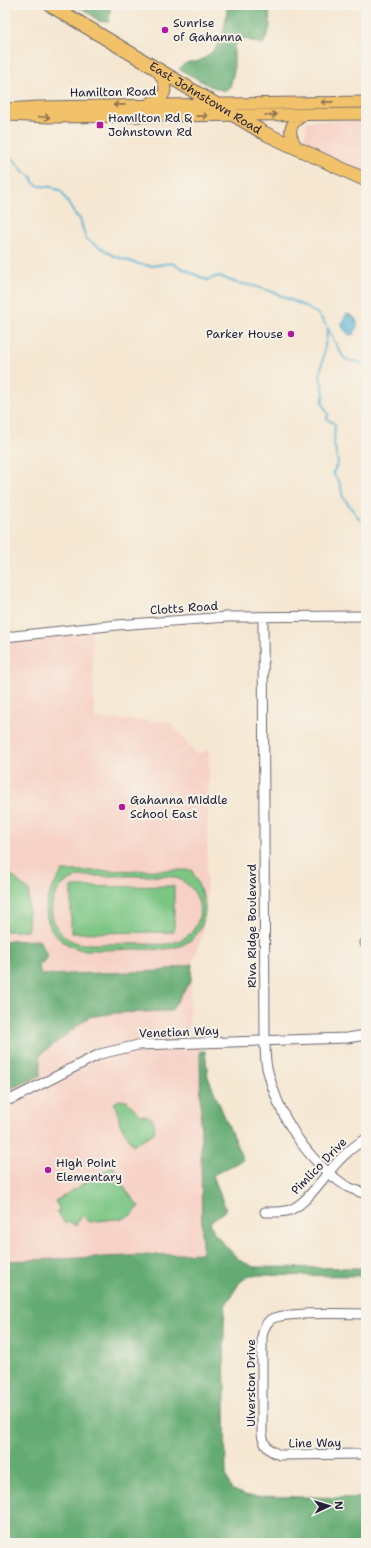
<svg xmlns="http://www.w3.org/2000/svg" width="371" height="1548" font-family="'Shantell Sans',sans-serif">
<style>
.built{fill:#f7d1c6}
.green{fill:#7bc684;stroke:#4e7460;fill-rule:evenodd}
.forest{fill:#64ab72;stroke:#436656}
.water{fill:#57b3d5;stroke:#3c6a88}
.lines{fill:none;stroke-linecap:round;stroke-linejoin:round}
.stream{stroke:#57b3d5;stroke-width:2}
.minor-casing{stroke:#6c6770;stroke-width:11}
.major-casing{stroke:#6c6770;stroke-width:13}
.highway-casing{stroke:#6c6770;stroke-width:15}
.minor{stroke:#fff;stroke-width:9}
.major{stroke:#f2c26a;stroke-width:11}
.highway{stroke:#f2c26a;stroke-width:13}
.oneway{stroke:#8a7252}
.poi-dot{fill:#b5179e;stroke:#f7f3e8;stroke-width:1.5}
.labels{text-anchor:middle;stroke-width:4;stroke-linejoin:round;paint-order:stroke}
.poi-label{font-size:12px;fill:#22223b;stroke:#f7f3e8;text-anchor:start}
.street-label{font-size:12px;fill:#22223b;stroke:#f7f3e8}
</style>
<rect width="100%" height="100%" fill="#f7f3e8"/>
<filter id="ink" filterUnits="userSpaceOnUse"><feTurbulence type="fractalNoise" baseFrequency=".025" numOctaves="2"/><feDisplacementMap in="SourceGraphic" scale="8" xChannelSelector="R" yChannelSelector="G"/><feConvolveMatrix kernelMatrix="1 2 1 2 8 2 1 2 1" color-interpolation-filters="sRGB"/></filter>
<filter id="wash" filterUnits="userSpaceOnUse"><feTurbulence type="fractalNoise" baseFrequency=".012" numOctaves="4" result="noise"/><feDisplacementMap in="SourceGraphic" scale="16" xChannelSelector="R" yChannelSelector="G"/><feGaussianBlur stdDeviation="0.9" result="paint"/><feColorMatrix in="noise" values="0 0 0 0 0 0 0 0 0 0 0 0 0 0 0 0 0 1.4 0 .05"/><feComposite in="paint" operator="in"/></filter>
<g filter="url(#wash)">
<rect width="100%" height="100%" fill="#f5e7d2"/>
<path class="built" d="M 366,120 L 366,173 L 304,144 L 307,121 Z
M 91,628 L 95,719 L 170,721 L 196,754 L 209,750 L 206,910 L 202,935 L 192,964 L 188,1043 L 118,1049 L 5,1101 L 5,637 Z
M 200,1042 L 202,1253 L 5,1261 L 5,1106 L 26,1099 L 96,1061 L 121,1054 Z"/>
<path class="green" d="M 5,869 L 29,891 L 28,931 L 5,931 Z
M 192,870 C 197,882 204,895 205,907 C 205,916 203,924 199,931 C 184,954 155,949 131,949 C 115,950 99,950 82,950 C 60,945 42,927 47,902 C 49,891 57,881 62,871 ZM 82,876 L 165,876 C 203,878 213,927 178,941 C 167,946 154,944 142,944 C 122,944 103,944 84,944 C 42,939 41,883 82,876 Z
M 174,886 L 174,932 L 71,933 L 71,887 Z
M 119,1100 L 127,1101 L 141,1115 C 152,1114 157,1123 154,1133 L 133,1145 L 120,1124 L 117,1109 L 114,1103 Z
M 113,1166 L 126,1190 L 139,1207 L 132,1215 L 124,1218 L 90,1222 L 87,1221 L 83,1215 L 77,1222 L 76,1226 L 69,1222 L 65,1224 L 57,1211 L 60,1210 L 55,1201 Z"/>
<path class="forest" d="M 78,5 L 111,5 L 109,22 L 99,21 Z
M 227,5 L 269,5 L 270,28 L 263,45 L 242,38 L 234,46 L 234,71 L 230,87 L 224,91 L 208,85 L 179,69 C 190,57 191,65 201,60 C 222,49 226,26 227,5 Z
M 39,940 L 48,956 L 39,966 L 41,975 L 160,971 L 192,964 L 191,980 L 171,1011 L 116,1013 L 89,1017 L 40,1055 L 40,1076 L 5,1091 L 5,941 Z
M 200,1051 L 205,1051 L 208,1077 L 243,1160 L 213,1175 L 226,1210 L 210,1222 L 214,1233 L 239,1260 L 254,1267 L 366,1268 L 366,1276 L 250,1275 L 240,1282 L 225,1306 L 224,1328 L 226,1474 L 231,1489 L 248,1496 L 366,1498 L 366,1543 L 5,1543 L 5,1261 L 202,1253 Z"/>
<path class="water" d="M 347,314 C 359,318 359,324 354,334 L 350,335 C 341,329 339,323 347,314 Z"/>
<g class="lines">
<path class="stream" d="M 5,154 L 14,160 L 24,172 L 32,177 L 33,182 L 39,186 L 52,187 L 61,191 L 74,213 L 80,219 L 86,239 L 114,256 L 138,264 L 152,266 L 171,263 L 207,280 L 219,276 L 237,283 L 254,286 L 273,292 L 304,306 L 318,314 L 326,325
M 328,328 L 320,376 L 324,394 L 322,402 L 328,414 L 327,419 L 335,424 L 334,444 L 338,462 L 333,473 L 340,484 L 343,497 L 360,520
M 329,331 C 332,336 342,357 345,359 C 352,362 359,360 366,366"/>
</g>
</g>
<g filter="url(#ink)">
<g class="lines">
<g class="minor-casing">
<path id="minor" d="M 263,617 L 265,1040 C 265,1049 265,1059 267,1068 C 278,1115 305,1159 346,1186 C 352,1189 360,1192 366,1194
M 5,637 L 117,625 L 227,617 L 366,616
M 365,943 L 366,943
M 5,1101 L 14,1098 L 100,1054 L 138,1045 L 347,1038 L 366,1035
M 265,1212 C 273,1212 282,1213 290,1210 C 304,1204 314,1190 323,1179 C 336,1163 349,1148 366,1139
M 366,1314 C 349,1314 280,1311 270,1320 C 265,1324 263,1331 262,1337 L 262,1434 C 264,1446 269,1451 280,1455 L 366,1454"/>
</g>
<g class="major-casing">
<path id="major" d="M 150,103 C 171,97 167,83 156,69
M 5,109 L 39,107 L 366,102
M 8,115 L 49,117 L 366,114
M 299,150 C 288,135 286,125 304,115"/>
</g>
<g class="highway-casing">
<g id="highway">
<path id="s1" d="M 50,5 L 264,133 L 366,180"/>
</g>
</g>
<use href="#minor" class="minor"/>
<use href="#major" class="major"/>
<use href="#highway" class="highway"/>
</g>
<defs><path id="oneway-shaft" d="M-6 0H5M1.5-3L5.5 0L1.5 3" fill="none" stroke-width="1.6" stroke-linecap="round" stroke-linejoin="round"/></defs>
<g class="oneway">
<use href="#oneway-shaft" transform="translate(327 102) rotate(179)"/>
<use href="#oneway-shaft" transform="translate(119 105) rotate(179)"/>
<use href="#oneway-shaft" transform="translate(271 115) rotate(-1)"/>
<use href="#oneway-shaft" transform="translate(202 116) rotate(-1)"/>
<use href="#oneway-shaft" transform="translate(44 117) rotate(3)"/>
</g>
</g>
<g class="poi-dot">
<circle cx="165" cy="30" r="4"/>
<rect x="96" y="121" width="8" height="8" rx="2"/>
<circle cx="291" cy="334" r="4"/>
<circle cx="122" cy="807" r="4"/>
<circle cx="48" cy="1170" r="4"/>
</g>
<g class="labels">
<g class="poi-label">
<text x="173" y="27">Sunrise<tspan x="173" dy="14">of Gahanna</tspan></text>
<text x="108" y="122">Hamilton Rd &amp;<tspan x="108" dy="14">Johnstown Rd</tspan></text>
<text x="283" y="338" text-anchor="end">Parker House</text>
<text x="130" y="804">Gahanna Middle<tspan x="130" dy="14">School East</tspan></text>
<text x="56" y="1167">High Point<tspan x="56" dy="14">Elementary</tspan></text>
</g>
<g class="street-label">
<text transform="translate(113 92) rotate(-1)" y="4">Hamilton Road</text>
<text dy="4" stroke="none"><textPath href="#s1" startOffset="181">East Johnstown Road</textPath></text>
<text transform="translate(184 608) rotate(-4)" y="4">Clotts Road</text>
<text transform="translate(252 926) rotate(-90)" y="4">Riva Ridge Boulevard</text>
<text transform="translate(179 1032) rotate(-2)" y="4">Venetian Way</text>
<text transform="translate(319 1166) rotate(-46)" y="4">Pimlico Drive</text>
<text transform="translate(251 1383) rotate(-90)" y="4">Ulverston Drive</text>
<text transform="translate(315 1443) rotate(-1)" y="4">Line Way</text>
</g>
</g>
<rect width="371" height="1548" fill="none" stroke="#f7f3e8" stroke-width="20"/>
<g transform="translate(329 1506) rotate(86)" stroke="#f7f3e8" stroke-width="3" paint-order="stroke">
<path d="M0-3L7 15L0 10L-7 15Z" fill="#22223b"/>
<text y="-6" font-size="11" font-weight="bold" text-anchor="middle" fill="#22223b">N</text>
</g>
</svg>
